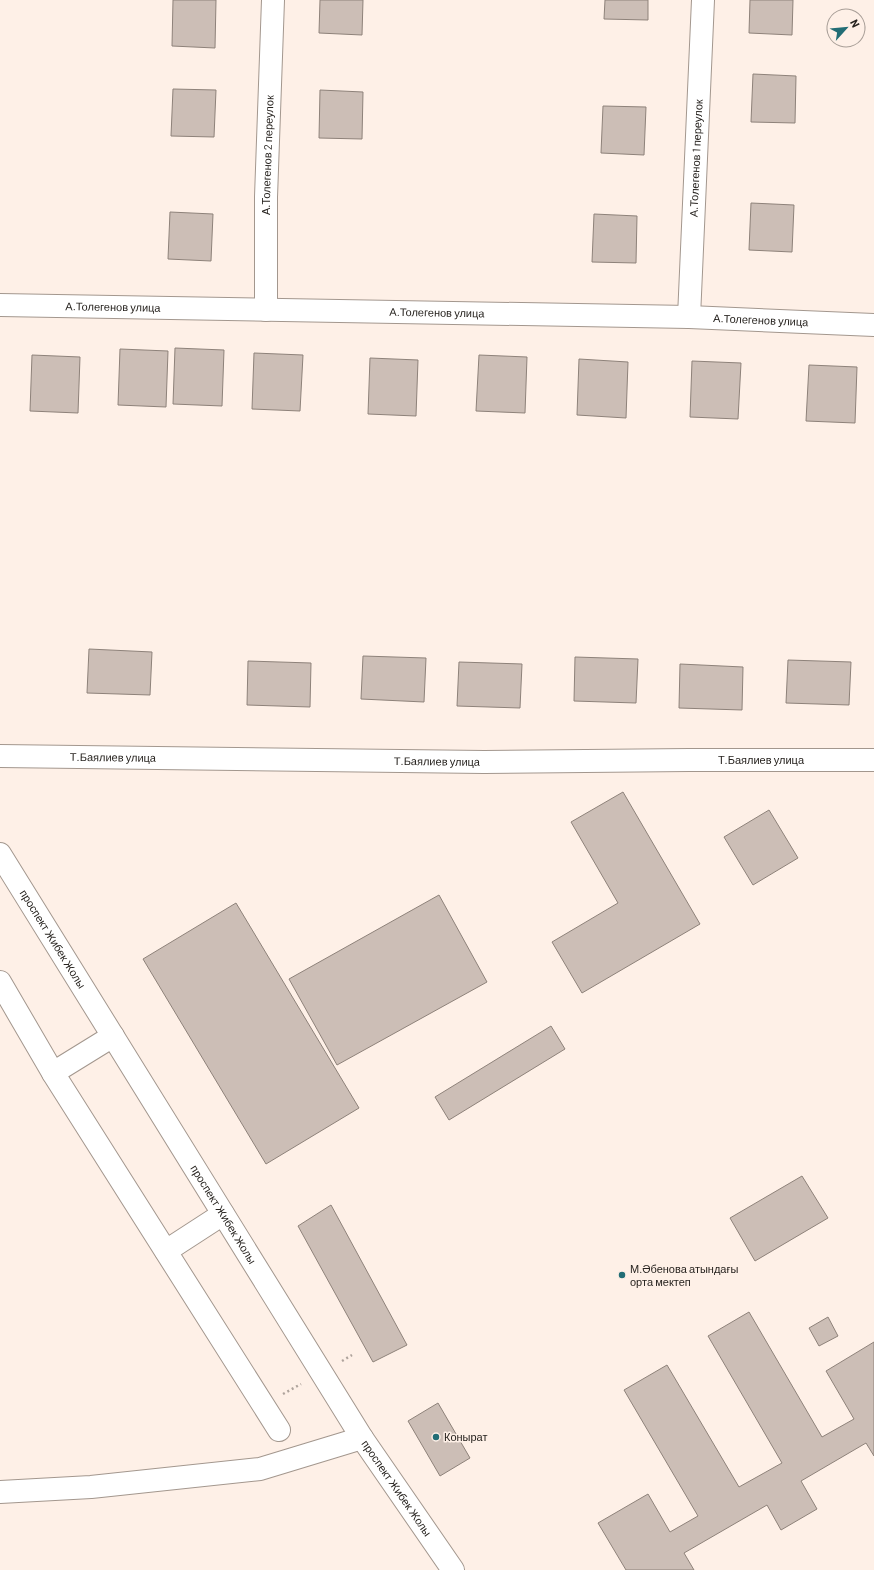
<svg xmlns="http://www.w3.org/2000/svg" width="874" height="1570" font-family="Barlow,sans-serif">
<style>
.building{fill:#ccbeb6;stroke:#8e827a}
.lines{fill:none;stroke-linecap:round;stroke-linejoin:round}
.minor-casing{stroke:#a3978e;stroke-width:24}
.major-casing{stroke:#a3978e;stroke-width:24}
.path{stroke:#aea39c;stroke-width:2.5;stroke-dasharray:2 3;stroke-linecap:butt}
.minor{stroke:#fff;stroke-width:22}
.major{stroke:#fff;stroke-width:22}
.poi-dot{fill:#226d75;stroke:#fef0e7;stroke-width:1.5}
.labels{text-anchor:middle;stroke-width:3;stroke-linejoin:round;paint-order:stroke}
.street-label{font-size:11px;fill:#27231f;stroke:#fef0e7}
.poi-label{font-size:11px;fill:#27231f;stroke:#fef0e7;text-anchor:start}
</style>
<rect width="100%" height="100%" fill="#fef0e7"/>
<path class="building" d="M 173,0 L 216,0 L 215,48 L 172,46 Z
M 320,0 L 363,0 L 362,35 L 319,33 Z
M 605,0 L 648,0 L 648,20 L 604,19 Z
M 750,0 L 793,0 L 792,35 L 749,33 Z
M 753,74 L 796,76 L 795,123 L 751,122 Z
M 173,89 L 216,90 L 214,137 L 171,136 Z
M 320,90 L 363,92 L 362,139 L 319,138 Z
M 603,106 L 646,107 L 644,155 L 601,153 Z
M 751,203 L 794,205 L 792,252 L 749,250 Z
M 170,212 L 213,214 L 211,261 L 168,259 Z
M 594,214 L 637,216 L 636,263 L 592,262 Z
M 175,348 L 224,350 L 222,406 L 173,404 Z
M 120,349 L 168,351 L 166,407 L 118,405 Z
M 254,353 L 303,355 L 300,411 L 252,409 Z
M 32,355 L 80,357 L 78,413 L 30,411 Z
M 479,355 L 527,357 L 525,413 L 476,411 Z
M 370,358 L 418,360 L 416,416 L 368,414 Z
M 579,359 L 628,362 L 626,418 L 577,415 Z
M 692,361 L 741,363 L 738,419 L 690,417 Z
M 809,365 L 857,367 L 855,423 L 806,421 Z
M 89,649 L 152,652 L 150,695 L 87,693 Z
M 363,656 L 426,658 L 424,702 L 361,699 Z
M 575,657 L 638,659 L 636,703 L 574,701 Z
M 788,660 L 851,662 L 849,705 L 786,703 Z
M 248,661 L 311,663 L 310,707 L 247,705 Z
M 459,662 L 522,664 L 520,708 L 457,706 Z
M 680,664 L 743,667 L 742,710 L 679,708 Z
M 623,792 L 700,924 L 582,993 L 552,942 L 618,903 L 571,822 Z
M 769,810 L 798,858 L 753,885 L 724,837 Z
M 439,895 L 487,982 L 337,1065 L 289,979 Z
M 236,903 L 359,1108 L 266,1164 L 143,959 Z
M 551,1026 L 565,1049 L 449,1120 L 435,1097 Z
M 802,1176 L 828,1218 L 755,1261 L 730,1218 Z
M 331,1205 L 407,1345 L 373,1362 L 298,1226 Z
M 749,1312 L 822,1437 L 854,1419 L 826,1371 L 874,1342 L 874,1456 L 866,1443 L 801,1481 L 817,1509 L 781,1530 L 767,1505 L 684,1553 L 694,1570 L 626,1570 L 598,1523 L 648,1494 L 670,1532 L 698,1516 L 624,1390 L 667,1365 L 739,1487 L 782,1463 L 708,1336 Z
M 828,1317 L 838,1336 L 819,1346 L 809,1328 Z
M 438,1403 L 470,1458 L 440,1476 L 408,1421 Z"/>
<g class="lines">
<g class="minor-casing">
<g id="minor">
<path id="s1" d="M 0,305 L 689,317 L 874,325"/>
<path id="s2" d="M 266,310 L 266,197 L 273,0"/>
<path id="s3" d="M 689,317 L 703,0"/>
<path id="s4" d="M 0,756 L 484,762 L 689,760 L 874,760"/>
<path d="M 0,982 L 53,1073 L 279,1430"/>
<path d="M 53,1073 L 113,1036"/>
<path d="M 166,1251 L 223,1214"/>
<path d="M 0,1492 L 91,1487 L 260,1469 L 362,1438"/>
</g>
</g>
<g class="major-casing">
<g id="major">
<path id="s5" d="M 0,854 L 362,1438 L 453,1570"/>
</g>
</g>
<path class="path" d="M 342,1361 L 352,1355
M 283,1394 L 301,1384"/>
<use href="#minor" class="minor"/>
<use href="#major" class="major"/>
</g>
<g class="poi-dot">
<circle cx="622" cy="1275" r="4"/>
<circle cx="436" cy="1437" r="4"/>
</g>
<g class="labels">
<g class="street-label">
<text dy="4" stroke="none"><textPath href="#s2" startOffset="155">А.Толегенов 2 переулок</textPath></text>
<text dy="4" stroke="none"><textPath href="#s3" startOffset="159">А.Толегенов 1 переулок</textPath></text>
<text dy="4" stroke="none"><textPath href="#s1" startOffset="113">А.Толегенов улица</textPath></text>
<text dy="4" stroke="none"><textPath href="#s1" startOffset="437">А.Толегенов улица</textPath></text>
<text dy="4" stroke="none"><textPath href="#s1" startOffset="761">А.Толегенов улица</textPath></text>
<text dy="4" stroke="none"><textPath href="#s4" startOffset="113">Т.Баялиев улица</textPath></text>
<text dy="4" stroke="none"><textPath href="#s4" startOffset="761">Т.Баялиев улица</textPath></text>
<text dy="4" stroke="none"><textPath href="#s4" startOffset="437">Т.Баялиев улица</textPath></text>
<text dy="4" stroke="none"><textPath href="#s5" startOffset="100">проспект Жибек Жолы</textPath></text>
<text dy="4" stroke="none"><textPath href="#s5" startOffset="424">проспект Жибек Жолы</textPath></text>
<text dy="4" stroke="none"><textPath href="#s5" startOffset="748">проспект Жибек Жолы</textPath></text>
</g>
<g class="poi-label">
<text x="630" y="1273">М.Әбенова атындағы<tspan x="630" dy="13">орта мектеп</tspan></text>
<text x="444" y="1441">Конырат</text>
</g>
</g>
<g transform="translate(846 28) rotate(63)"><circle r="19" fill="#fef0e7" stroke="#a89e97"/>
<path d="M0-3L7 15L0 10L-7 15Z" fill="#226d75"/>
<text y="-6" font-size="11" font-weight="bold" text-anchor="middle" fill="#27231f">N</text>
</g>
</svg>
